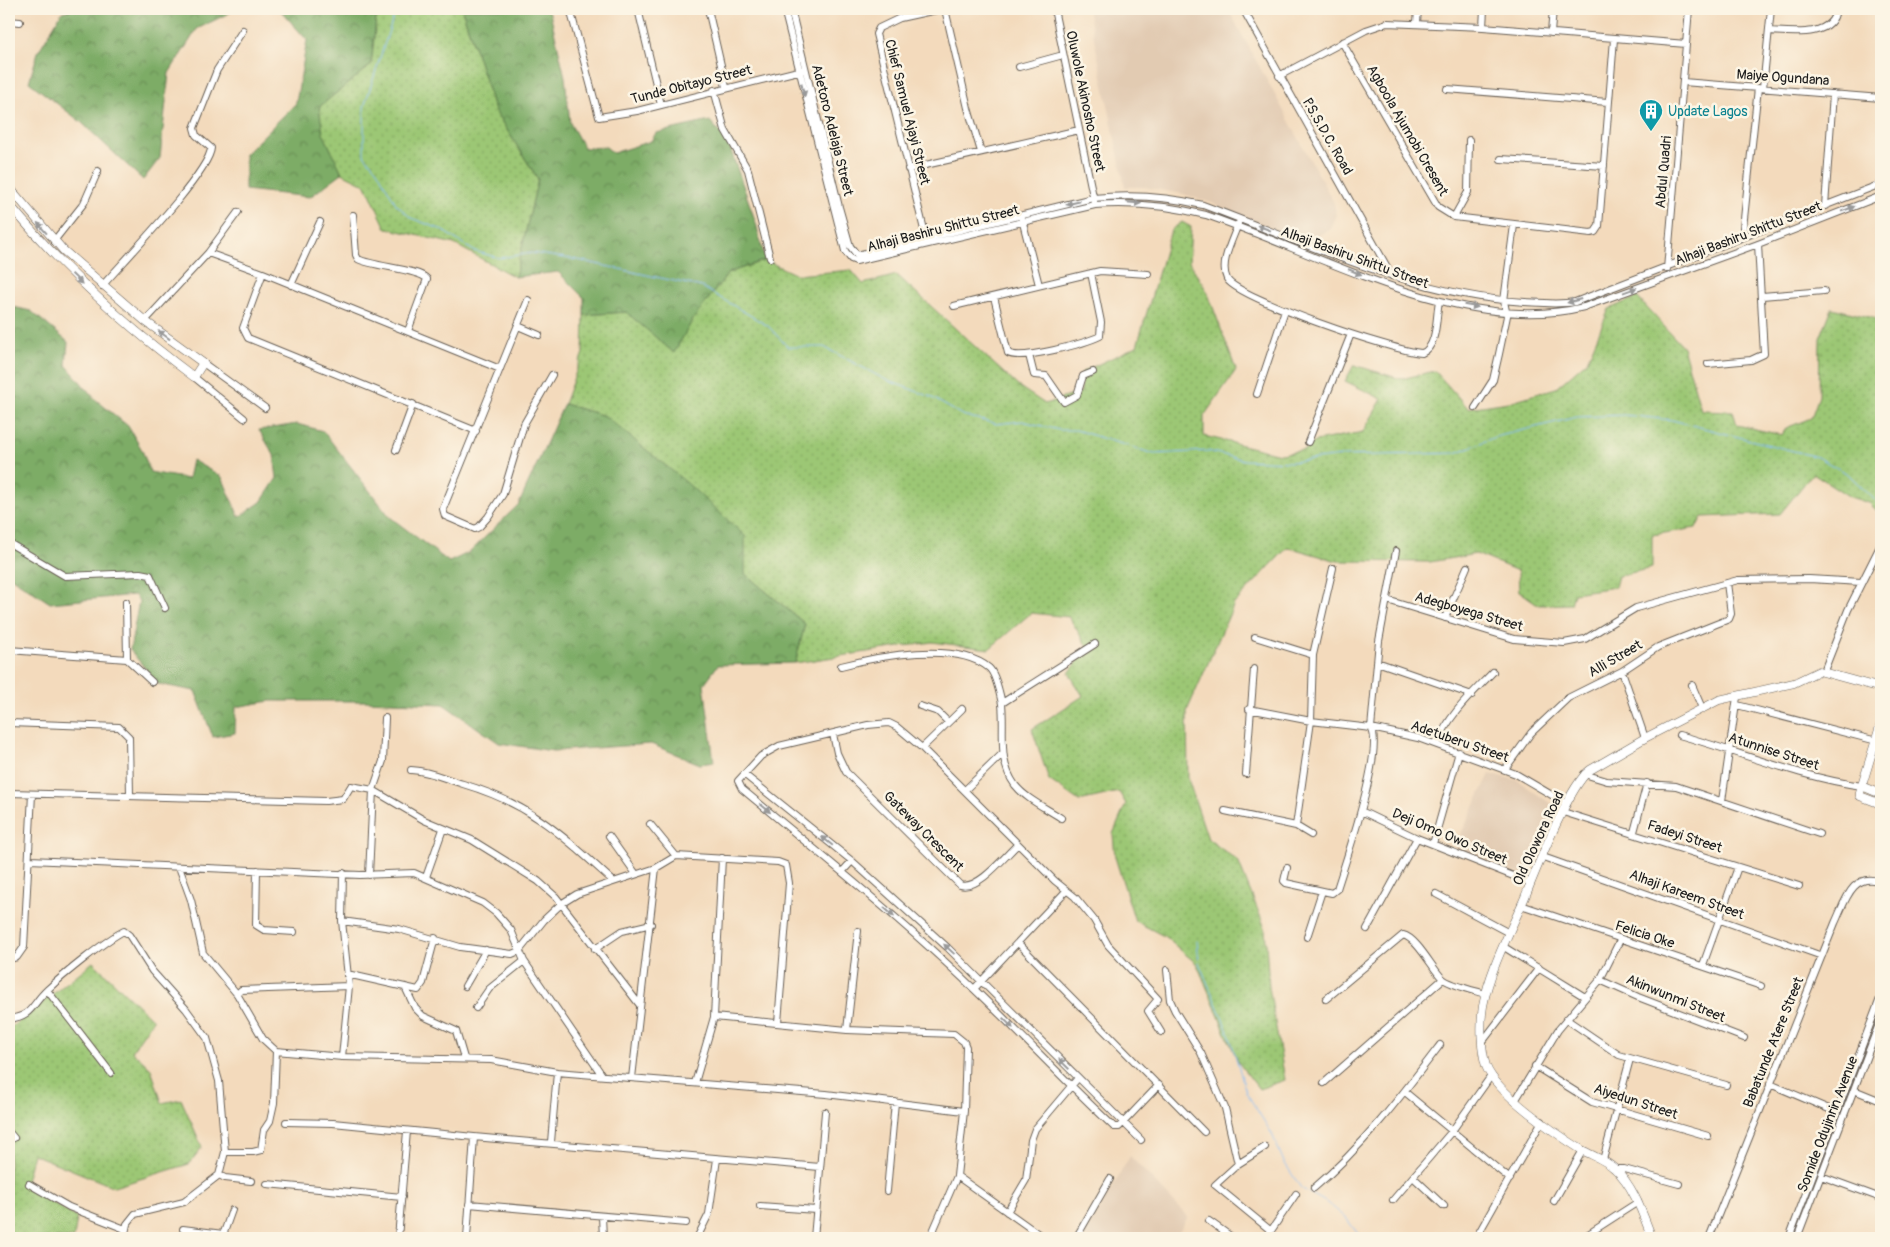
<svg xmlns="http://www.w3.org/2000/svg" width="1890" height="1247" font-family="Pangolin,sans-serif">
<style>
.built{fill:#e2cbb2}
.green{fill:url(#green-dots);stroke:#5c7248}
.forest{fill:url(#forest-crowns);stroke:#4c6441}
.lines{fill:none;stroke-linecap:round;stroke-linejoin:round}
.stream{stroke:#84bcf5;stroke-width:1}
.minor-casing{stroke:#675e54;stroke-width:8}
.tertiary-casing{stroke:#675e54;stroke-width:9}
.minor{stroke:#fff;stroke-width:6}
.tertiary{stroke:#fff;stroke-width:8}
.oneway{fill:#999}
.labels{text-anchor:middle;stroke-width:5;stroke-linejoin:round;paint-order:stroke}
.street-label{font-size:14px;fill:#1c1c1c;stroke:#fcf5e5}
.culture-label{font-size:14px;fill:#0d838f;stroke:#fcf5e5;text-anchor:start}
</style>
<defs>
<pattern id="green-dots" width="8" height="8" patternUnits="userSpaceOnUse" patternTransform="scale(1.25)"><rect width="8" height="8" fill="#9cc774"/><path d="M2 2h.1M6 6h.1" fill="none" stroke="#86aa64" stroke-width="1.8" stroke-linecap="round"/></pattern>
<pattern id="forest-crowns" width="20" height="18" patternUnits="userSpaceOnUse" patternTransform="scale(1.25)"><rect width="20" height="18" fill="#7dac66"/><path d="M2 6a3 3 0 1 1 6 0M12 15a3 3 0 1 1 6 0" fill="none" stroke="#668b53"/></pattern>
</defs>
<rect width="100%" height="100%" fill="#fcf5e5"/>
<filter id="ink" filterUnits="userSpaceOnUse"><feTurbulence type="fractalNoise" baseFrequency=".02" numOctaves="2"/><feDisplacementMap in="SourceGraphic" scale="10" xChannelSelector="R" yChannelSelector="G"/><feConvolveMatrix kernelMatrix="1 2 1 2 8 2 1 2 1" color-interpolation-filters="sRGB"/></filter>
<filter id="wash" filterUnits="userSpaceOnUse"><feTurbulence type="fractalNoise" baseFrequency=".0096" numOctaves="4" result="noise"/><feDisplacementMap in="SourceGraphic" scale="20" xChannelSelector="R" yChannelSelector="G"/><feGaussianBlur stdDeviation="1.12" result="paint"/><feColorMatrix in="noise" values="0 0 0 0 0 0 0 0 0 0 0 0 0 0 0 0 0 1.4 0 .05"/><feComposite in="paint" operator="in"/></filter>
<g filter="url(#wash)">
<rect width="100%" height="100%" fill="#f3dabc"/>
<path class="built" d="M 1088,9 L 1228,9 L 1334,203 L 1336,215 L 1329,230 L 1312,239 L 1294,237 L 1212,203 L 1183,194 L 1144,187 L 1125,187 Z
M 1490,774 L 1517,780 L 1557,808 L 1525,876 L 1454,848 Z
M 1130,1156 L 1188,1217 L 1175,1238 L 1083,1238 Z"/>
<path class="green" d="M 377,9 L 462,9 L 495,111 L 538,179 L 515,277 L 454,244 L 386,228 L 366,185 L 342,173 L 322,133 L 319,107 L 371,65 Z
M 1182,222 L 1191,227 L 1189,262 L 1207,291 L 1236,370 L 1204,416 L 1204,436 L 1280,454 L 1305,450 L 1316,441 L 1363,432 L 1382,399 L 1345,381 L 1354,365 L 1401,379 L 1435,371 L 1468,408 L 1509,402 L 1556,388 L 1587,361 L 1609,309 L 1637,297 L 1683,347 L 1701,410 L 1733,411 L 1737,425 L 1782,435 L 1786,428 L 1811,418 L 1819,396 L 1820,338 L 1832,308 L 1877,319 L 1881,304 L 1881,443 L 1878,448 L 1881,454 L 1881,515 L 1869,503 L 1850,497 L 1813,473 L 1780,514 L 1702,517 L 1696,528 L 1652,535 L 1652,568 L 1618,576 L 1615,587 L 1574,593 L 1571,604 L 1539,605 L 1519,591 L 1518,571 L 1476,554 L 1430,562 L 1337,561 L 1288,547 L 1234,604 L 1187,711 L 1188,779 L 1208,839 L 1238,861 L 1265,928 L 1269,987 L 1285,1080 L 1259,1089 L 1238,1062 L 1197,964 L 1164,936 L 1135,921 L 1115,857 L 1113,834 L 1126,804 L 1119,792 L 1079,801 L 1049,780 L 1032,729 L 1083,696 L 1069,673 L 1088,648 L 1069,617 L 1031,613 L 989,649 L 932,642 L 795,663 L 805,624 L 745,574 L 605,416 L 564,404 L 583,353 L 584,315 L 626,312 L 674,352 L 692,321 L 728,273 L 765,260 L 797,275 L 851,270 L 863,284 L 897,275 L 1018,386 L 1045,404 L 1081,392 L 1082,372 L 1137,346 L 1171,230 Z
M 93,962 L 153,1020 L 132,1051 L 151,1069 L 162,1103 L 181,1099 L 202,1147 L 189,1164 L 114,1187 L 33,1154 L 25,1185 L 77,1218 L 74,1238 L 9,1238 L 9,1029 Z"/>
<path class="forest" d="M 74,9 L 237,9 L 197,29 L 169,73 L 160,158 L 143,180 L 81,122 L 29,82 L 38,52 L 62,12 Z
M 272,9 L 377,9 L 371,65 L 319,107 L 323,133 L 342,173 L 310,197 L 245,190 L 245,154 L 296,103 L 307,40 L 281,11 Z
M 462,9 L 546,9 L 550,13 L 565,77 L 570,123 L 584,148 L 606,147 L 613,153 L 651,141 L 656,133 L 710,121 L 728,142 L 756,223 L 765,260 L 728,273 L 692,321 L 674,353 L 626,312 L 584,315 L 584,298 L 558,272 L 515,277 L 538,179 L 495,111 Z
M 9,306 L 31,311 L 68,342 L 66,365 L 95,399 L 128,426 L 142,450 L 150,472 L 188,479 L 192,460 L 222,477 L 239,517 L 261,502 L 277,478 L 274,455 L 259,430 L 297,424 L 323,431 L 390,517 L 449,562 L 470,552 L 519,504 L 564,404 L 605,416 L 687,483 L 745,536 L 745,574 L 805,624 L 795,663 L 718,665 L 704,684 L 714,762 L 700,764 L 651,744 L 553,751 L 499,743 L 443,704 L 366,701 L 270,701 L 236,707 L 235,733 L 213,737 L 195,691 L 158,684 L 130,650 L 139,601 L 135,595 L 50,603 L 9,576 Z"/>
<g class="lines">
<path class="stream" d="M 396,9 L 364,107 L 364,155 L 377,170 L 396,204 L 411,218 L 440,229 L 474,251 L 499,258 L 532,253 L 578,260 L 702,287 L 768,326 L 788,347 L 824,347 L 886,380 L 929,396 L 962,415 L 996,424 L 1022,421 L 1059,430 L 1076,430 L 1154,454 L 1208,451 L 1244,460 L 1291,462 L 1342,456 L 1456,453 L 1495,437 L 1577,417 L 1624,415 L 1672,420 L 1817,457 L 1848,474 L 1881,506
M 1197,941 L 1199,963 L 1229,1034 L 1246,1092 L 1272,1134 L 1284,1162 L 1301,1188 L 1329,1204 L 1346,1218 L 1361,1238"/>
</g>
</g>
<g filter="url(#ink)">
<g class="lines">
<g class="minor-casing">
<path id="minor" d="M 570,9 L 599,117 L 637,111 L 802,70
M 638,9 L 661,105
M 708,9 L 726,87
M 784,9 L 845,251 L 851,259 L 856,261 L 1095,205 C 1133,202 1169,206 1206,215 C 1319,253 1463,337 1584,307 L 1758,244 L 1881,196
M 791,9 L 839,207 L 850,246 L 857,255 L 1093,198 C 1131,194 1165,196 1203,205 C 1306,243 1415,296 1525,302 C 1542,303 1558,305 1575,302 L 1881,184
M 945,9 L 968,108 L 981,152
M 1054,9 L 1094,201
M 1243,9 L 1392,276
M 9,21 L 20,22
M 1417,23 L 1418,9
M 1483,27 L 1484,9
M 1769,31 C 1790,32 1833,39 1836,9
M 1551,33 L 1553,9
M 1342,42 L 1438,207 L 1454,217 L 1591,233 L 1595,232 L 1599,226 L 1614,39
M 1019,67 L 1063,55
M 1279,76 L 1366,30 L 1387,23 L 1483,27 L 1686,44
M 1683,82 L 1881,98
M 1763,88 L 1771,9
M 1447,89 L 1608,102
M 714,90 L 725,130 L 748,170 L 770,258
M 1501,159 L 1604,166
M 908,169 L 1079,130
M 1825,206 L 1833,94
M 353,215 L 356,255 L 358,259 C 374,267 419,269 427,279 L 408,331
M 1454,217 L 1468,192 L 1469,140
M 1022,219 L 1039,285
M 1238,224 C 1233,239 1219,263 1227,279 C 1237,298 1396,352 1422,353 C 1438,347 1436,315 1439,301
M 1743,228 L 1758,88
M 54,241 L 84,203 L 98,171
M 927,242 L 876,34 L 879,28 L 900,18 L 941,9
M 208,253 L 263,273 L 500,369
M 1667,269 L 1689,9
M 263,273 L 243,328 L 248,338 L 476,431
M 291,285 L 320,222
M 102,286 C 122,263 210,172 211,148 L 196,135 L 194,128 L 217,70 L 243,30
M 1762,296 L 1824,291
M 994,297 L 1008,353 C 1021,361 1086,343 1100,336 L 1101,322 L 1091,273
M 528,300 L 443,509 L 445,516 L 475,529 L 479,527 L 488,517 L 503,494 L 524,424 L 552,375
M 954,306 L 1100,271 L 1148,274
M 145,321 L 208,253 L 238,212
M 518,326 L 539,335
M 1029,355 L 1034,375 L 1046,376 L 1064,402 L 1077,395 L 1083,376 L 1093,372
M 203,363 L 265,408
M 1708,364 L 1751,360 L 1764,354 L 1758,244
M 194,377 L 244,418
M 1257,394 L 1285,310
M 1475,408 L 1493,380 L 1499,354 L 1507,316 L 1504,301 L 1514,225
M 1308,442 L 1351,334
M 396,450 L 413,404
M 9,543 L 65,576 L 140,573 L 150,575 L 165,608
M 1387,600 L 1514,639 L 1564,643 L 1585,639 L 1636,608 L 1738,580 L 1809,579 L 1861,582
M 126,602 L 127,659
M 1445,618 L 1467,567
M 1255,637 L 1313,655
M 9,650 L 127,659 L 152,682
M 1377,662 L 1472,695
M 841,666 C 879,656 957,641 989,668 C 996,674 1000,695 1002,704 C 1005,732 997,760 1015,785 C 1026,799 1046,808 1061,818
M 1622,671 L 1645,738
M 1824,671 L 1848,610 L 1881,544
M 1692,685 L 1702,708
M 1002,703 L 1095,644
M 1737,705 L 1877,741
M 920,706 L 938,712 L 948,722
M 1249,709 L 1311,721 L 1371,728 L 1418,738 L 1516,774 L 1567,804
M 9,723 L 119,727 L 129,737 L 130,795
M 833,734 L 837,753 L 846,772 L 960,885 C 978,891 1005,856 1018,844
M 1679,735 C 1740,752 1799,777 1862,786
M 1437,744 C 1449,714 1471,695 1493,672
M 922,748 L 962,709
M 1505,769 L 1531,733 L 1568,698 L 1622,671 L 1658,647 L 1729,619 L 1731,614 L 1727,583
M 411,770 C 431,771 445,779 463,784 C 531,804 562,835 613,881
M 1246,774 L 1254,669
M 1584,774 L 1607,781 L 1676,786 L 1819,834
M 745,775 L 852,861 L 948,948 L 1141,1140
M 965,790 L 1002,754
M 9,793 L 326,801 L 343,799 L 351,786 L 373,790 L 424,820 L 472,840 L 538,881 L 556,897 L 639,1004
M 1722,801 L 1737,697
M 1225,811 L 1296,826 L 1311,835
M 1361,811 L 1417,838 L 1531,883
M 1563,812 L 1799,886
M 650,824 L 676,856
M 1296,826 L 1311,721 L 1313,655 L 1333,568
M 1634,832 L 1647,783
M 609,836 L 636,874
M 1433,844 L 1459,752
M 1543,857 L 1822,956
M 30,860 L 360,875 L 414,873 L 483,903 L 496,913 L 511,930 L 524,961 L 602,1075
M 179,867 L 191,900 L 203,953 L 237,994 L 263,1039 L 276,1051 L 342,1057 L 491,1060 L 557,1072 L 826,1094 L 964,1111 L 957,1176 L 930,1238
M 1287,868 L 1284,881 L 1286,883 L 1332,893 L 1337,889 C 1345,863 1385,748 1371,728 L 1379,641 L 1396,551
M 257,870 L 256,925 L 264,930 L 294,932
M 842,872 L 852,861
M 369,875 L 373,790 L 383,761 L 385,718
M 426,877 L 443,829
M 1436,894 L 1509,933
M 1521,905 L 1761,986
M 342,921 L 399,929 L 460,947 L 512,954 L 519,951 L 544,920 L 561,904 L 577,894 L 656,868
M 1367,929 L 1417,838
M 1307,937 L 1322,891
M 1018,943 L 1204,1132
M 1504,947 L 1585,997
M 595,949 L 622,931 L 651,924
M 9,959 L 17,957 L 24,947 L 32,794
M 1703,965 L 1738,867
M 1167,970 L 1170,1000 L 1175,1011 L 1201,1053 L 1225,1108 L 1238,1164
M 347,974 L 418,990 L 423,983 L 435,938
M 1600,980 L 1638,997 L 1744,1038
M 465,986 L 486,950
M 405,987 L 415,1008 L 423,1016 L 456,1031 L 464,1058
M 974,989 L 1066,891
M 47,990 L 111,1073
M 237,994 L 241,990 L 349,986
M 1326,999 L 1403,935 C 1417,938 1432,968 1442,978 C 1449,985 1476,991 1486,994
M 476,1008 L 489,989 L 524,961
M 714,1017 L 847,1030 L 954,1034 L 964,1042 L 966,1047 L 964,1111
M 9,1019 C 33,1016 31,1005 47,990 C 62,976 107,939 124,931 L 129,935 L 152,971 L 186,1009 L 207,1038 L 219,1081 L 225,1152 L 219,1175 L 184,1202 L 135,1214 L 127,1224 L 124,1238
M 1566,1019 L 1619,1055 L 1726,1085
M 847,1030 L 858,931
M 1483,1041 L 1539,968
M 342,1057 L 349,986 L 342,921 L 343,873
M 1535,1066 L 1592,1102 L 1708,1136
M 632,1078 L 656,868 L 676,856 L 778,862 L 786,865 L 789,883 L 778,1023
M 695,1083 L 714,1017 L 722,858
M 1324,1083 L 1443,979
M 1770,1084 L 1836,1112
M 1159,1085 L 1119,1127 L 1114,1127 C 1066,1082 1021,1034 974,989 C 900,918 820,854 742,789 L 738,781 L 761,756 L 779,746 L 868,725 L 889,723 L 897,727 L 922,748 L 1055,881 L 1075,897 L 1094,920 L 1108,945 L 1158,999 L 1148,1011 L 1161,1032
M 1854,1090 L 1881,1101
M 1405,1092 L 1510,1179
M 1515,1101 L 1558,1030 L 1600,980 L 1620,940
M 286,1122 L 333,1123 L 474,1137 L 820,1167
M 9,1132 L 14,1138
M 551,1142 L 557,1072
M 1265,1147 L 1238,1164 L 1215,1185 L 1270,1230
M 225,1152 L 253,1152 L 261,1150 L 264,1130 L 270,1121 L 274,1103 L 276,1051
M 1603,1160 L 1630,1059
M 1616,1169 L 1624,1169 L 1679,1184
M 219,1175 L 225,1178 L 251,1181
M 957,1176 L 1044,1238
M 1821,1176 L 1881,1198
M 1413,1177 L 1444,1206
M 29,1184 L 69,1207 L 125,1229
M 267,1184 L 402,1197
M 1314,1188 C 1363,1147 1402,1095 1440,1045
M 887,1191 L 895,1102
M 1393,1200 L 1452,1131 L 1491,1076
M 1554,1201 L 1583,1150
M 469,1204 L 686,1223
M 760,1206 L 816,1210
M 1007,1212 L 1026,1180 L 1031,1140 L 1035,1129 L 1078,1078
M 602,1216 L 603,1238
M 1209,1221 L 1233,1238
M 183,1229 L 223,1234
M 222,1238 L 232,1210
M 398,1238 L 407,1131
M 467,1238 L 474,1137
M 697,1238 L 709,1214 L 717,1159
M 814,1238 L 825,1112
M 1076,1238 L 1110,1179
M 1266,1238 L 1296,1194
M 1476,1238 L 1542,1121
M 1582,1238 L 1638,1202
M 1709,1238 L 1835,923 C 1845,902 1852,871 1881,882
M 1789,1238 L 1881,996
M 1797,1238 L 1881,1019"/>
</g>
<g class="tertiary-casing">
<path id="tertiary" d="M 9,187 L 63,250 L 145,321 L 203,363 L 194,377 C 127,327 63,269 9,204
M 1881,723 L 1860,792 L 1860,796 L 1881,804
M 1862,786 L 1881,794
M 1652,1238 C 1643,1215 1634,1186 1615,1169 C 1606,1160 1593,1156 1582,1150 C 1558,1135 1496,1093 1486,1066 C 1481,1050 1480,1024 1483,1006 C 1490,969 1510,932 1525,897 C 1536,870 1569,785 1590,770 L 1645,738 L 1719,700 L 1794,683 L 1819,671 L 1881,688"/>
</g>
<use href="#minor" class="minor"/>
<use href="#tertiary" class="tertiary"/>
</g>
<defs><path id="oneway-solid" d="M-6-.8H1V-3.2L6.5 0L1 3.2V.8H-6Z" transform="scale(1.25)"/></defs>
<g class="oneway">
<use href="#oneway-solid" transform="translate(803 90) rotate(75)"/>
<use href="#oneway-solid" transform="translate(1073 203) rotate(166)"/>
<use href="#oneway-solid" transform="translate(1134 203) rotate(5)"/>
<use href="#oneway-solid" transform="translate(1848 209) rotate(-21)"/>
<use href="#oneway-solid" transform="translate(42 228) rotate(-131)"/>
<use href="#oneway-solid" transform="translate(1264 228) rotate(-159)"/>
<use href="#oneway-solid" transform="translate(1355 272) rotate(22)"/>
<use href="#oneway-solid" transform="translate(77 279) rotate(44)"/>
<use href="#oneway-solid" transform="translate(1630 290) rotate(-20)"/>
<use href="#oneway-solid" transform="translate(1574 301) rotate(165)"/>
<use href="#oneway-solid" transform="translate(1471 306) rotate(10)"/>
<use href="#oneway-solid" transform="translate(164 335) rotate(-144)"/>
<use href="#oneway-solid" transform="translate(765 808) rotate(40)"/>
<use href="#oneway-solid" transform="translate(827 841) rotate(-141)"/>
<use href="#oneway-solid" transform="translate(889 912) rotate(42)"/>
<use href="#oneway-solid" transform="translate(949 949) rotate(-137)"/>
<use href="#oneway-solid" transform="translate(1008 1023) rotate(45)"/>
<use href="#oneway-solid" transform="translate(1064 1064) rotate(-135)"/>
</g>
</g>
<defs>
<g id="building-pin" transform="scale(1.25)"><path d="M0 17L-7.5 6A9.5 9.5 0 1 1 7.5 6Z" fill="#0f9aa8" stroke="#fcf5e5"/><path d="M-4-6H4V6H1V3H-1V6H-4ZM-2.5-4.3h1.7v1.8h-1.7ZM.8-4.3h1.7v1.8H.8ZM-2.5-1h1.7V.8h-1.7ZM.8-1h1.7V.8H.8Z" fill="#fff"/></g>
</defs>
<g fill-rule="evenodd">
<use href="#building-pin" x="1651" y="111"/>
</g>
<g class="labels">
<g class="street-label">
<text transform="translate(1783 77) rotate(4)" y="5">Maiye Ogundana</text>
<text transform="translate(691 84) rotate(-14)" y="5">Tunde Obitayo Street</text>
<text transform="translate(1086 101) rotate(78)" y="5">Oluwole Akinosho Street</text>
<text transform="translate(908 112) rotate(76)" y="5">Chief Samuel Ajayi Street</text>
<text transform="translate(833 130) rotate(76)" y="5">Adetoro Adelaja Street</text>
<text transform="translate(1408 130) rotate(60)" y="5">Agboola Ajumobi Cresent</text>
<text transform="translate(1328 136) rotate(60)" y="5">P.S.S.D.C. Road</text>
<text transform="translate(1663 172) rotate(-85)" y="5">Abdul Quadri</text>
<text transform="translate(943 228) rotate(-14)" y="5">Alhaji Bashiru Shittu Street</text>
<text transform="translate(1748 233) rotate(-21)" y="5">Alhaji Bashiru Shittu Street</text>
<text transform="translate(1355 257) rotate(20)" y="5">Alhaji Bashiru Shittu Street</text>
<text transform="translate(1469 611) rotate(16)" y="5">Adegboyega Street</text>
<text transform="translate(1615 658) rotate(-30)" y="5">Alli Street</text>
<text transform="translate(1460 741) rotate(19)" y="5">Adetuberu Street</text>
<text transform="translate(1774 751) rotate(18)" y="5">Atunnise Street</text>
<text transform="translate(924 831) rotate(45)" y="5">Gateway Crescent</text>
<text transform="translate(1450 836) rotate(23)" y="5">Deji Omo Owo Street</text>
<text transform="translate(1685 836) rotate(18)" y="5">Fadeyi Street</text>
<text transform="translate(1538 838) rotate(-65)" y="5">Old Olowora Road</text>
<text transform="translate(1687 894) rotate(20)" y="5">Alhaji Kareem Street</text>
<text transform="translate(1645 934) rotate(18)" y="5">Felicia Oke</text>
<text transform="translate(1676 998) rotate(22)" y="5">Akinwunmi Street</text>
<text transform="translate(1773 1042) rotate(-68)" y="5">Babatunde Atere Street</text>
<text transform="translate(1636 1101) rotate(18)" y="5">Aiyedun Street</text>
<text transform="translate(1827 1124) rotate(-69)" y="5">Somide Odujinrin Avenue</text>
</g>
<g class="culture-label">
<text x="1668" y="116">Update Lagos</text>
</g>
</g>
<rect width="1890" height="1247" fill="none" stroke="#fcf5e5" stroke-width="30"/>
</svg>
